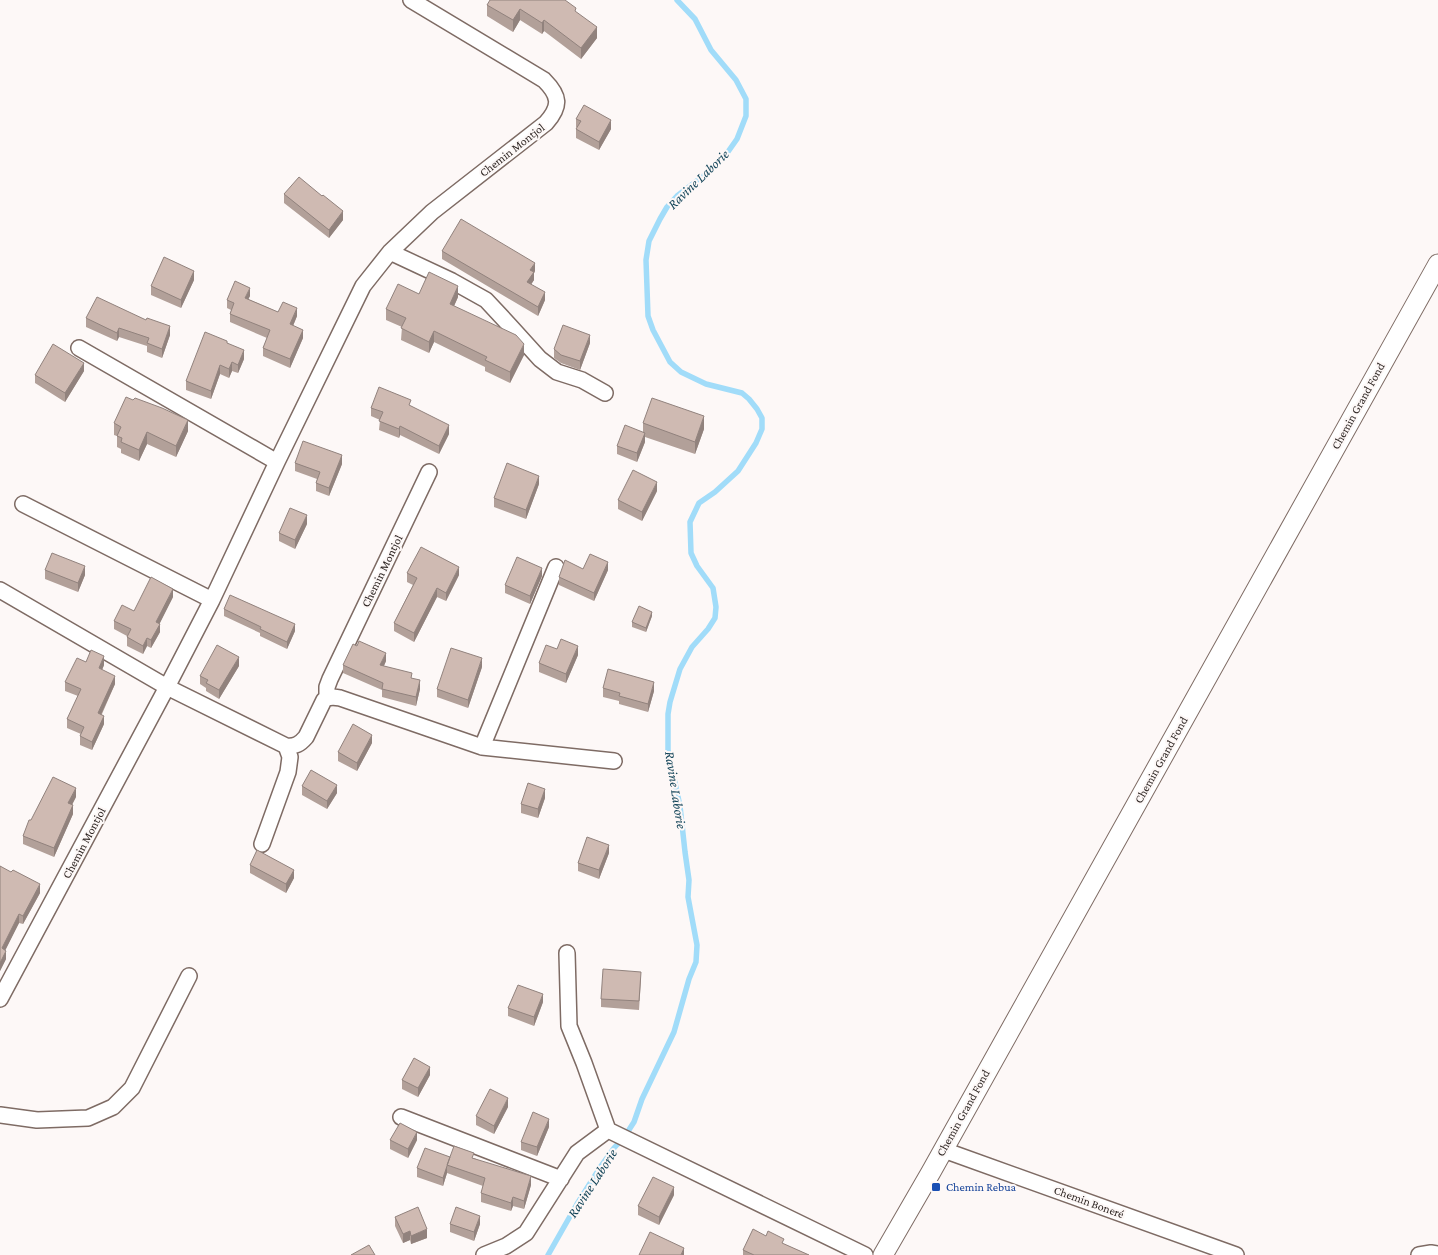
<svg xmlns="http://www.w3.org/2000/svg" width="1438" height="1255" font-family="'Crimson Pro',serif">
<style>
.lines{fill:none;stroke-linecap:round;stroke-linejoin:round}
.stream{stroke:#a1dcf9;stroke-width:5.5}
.minor-casing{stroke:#7e6b64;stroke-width:18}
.tertiary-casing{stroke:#7e6b64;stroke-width:21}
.minor{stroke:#fff;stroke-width:15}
.tertiary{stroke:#fff;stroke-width:19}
.wall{fill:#b2a099}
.shaded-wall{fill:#91827d}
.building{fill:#cfbab2;stroke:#91827d}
.transit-dot{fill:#1a4fb4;stroke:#fdf8f7;stroke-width:2}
.labels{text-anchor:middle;stroke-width:4;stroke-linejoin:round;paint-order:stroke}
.street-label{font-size:12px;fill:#2f2724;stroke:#fdf8f7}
.transit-label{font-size:12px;fill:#164399;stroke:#fdf8f7;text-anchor:start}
.water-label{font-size:14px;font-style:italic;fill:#144559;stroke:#fdf8f7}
</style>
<rect width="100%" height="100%" fill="#fdf8f7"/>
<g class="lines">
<path class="stream" d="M 548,1255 L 577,1204 L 601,1166 L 614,1148 L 625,1136 L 634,1122 L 642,1099 L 674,1032 L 689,979 L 696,962 L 697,945 L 688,897 L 689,880 L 685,852 L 680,806 L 668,750 L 668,714 L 670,702 L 680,669 L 692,647 L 708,629 L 715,618 L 716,607 L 713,588 L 697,566 L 691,553 L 690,522 L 699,503 L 715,492 L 738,471 L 756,443 L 762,429 L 762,418 L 757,409 L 749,399 L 742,393 L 706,384 L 681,372 L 670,362 L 653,330 L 648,316 L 646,260 L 649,241 L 660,219 L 667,207 L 677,196 L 710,171 L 725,156 L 737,139 L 746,116 L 746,99 L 736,80 L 711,50 L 695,19 L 677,0"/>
<g class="minor-casing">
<path id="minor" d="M 390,252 L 452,281 L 486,300 L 512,328 L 540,359 L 557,372 L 582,380 L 605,393
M 79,348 L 277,462
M 23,504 L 212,600
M 0,590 L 167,687 L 286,746 C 295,747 300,744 306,737 L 324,700 C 329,696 334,697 340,698 L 482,747 L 614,761
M 327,697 L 327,687 L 330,679 L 429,472
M 482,747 L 556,567
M 262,844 L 288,772 L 290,757 L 286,746
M 567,953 L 569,1026 L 584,1063 L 608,1130
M 0,999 L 167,687 L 212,600 L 277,462 L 363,286 L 390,252 L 432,212 L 546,123 C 561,106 560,96 544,80 L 411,0
M 0,1115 L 37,1120 L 88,1118 L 113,1107 L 132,1088 L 189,976
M 401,1117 L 561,1179
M 943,1149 L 952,1153 L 1236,1255
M 484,1255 L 506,1246 L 526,1233 L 577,1153 L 608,1130 L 865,1255
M 1419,1255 L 1431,1253 L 1438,1254"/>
</g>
<g class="tertiary-casing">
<path id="tertiary" d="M 883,1255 L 931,1172 L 1438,264"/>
</g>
<use href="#minor" class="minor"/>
<use href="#tertiary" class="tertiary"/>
</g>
<path class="wall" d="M 487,5 L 576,12 L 597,38 L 581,59 L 544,31 L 542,34 L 520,20 L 513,32 L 487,16 Z
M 576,119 L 611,129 L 599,150 L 576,138 L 576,129 L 577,128 L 576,127 Z
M 284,194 L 343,220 L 329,238 L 284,203 Z
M 442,251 L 535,271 L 534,273 L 534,280 L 531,284 L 545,300 L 538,316 L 442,259 Z
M 194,280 L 181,308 L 151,295 L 151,286 Z
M 419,294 L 458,297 L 454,306 L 524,355 L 510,383 L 485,371 L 485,367 L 434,342 L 429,353 L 401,340 L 402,327 L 386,320 L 386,309 Z
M 250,296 L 248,299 L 278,312 L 297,316 L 293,326 L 303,338 L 290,368 L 263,356 L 263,348 L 267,338 L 230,322 L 230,314 L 231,310 L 227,308 L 227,300 Z
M 86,318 L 170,335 L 162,358 L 147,352 L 147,346 L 119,337 L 117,341 L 86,327 Z
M 227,343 L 244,359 L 238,373 L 232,371 L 229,378 L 220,374 L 211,399 L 186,390 L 186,381 Z
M 590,343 L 580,370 L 561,363 L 554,358 L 554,349 Z
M 84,371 L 65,402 L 35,383 L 35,375 Z
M 411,406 L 449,434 L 439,454 L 400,435 L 399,438 L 379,430 L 380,420 L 371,416 L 371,408 Z
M 114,423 L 188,431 L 176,457 L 147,444 L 139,461 L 121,453 L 121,449 L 117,447 L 117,436 L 114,435 Z
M 643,423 L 704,429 L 695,454 L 645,437 L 645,442 L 637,462 L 617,454 L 617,446 L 643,432 Z
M 295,463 L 342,464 L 329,496 L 316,491 L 316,483 L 317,479 L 295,471 Z
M 539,484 L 526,519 L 494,507 L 494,498 Z
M 657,491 L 642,521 L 618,509 L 618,500 Z
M 307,524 L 295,549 L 279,541 L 279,533 Z
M 583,569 L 608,570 L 594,601 L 559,585 L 559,577 Z
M 45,570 L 85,575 L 78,592 L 45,579 Z
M 407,573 L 459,575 L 446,601 L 437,597 L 414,642 L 394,631 L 394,623 L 413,585 L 407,582 Z
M 542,576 L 530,604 L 505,593 L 505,585 Z
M 173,597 L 159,624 L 160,632 L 151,648 L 147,646 L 143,654 L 127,646 L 127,636 L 114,629 L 114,621 L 134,611 Z
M 224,609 L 295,631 L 287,649 L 260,636 L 260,633 L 224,616 Z
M 652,616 L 646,632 L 632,627 L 632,622 Z
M 557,649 L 578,655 L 566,683 L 539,672 L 539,663 Z
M 386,661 L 384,666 L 412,679 L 420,689 L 416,706 L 382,697 L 382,690 L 343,673 L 343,665 Z
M 86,662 L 104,665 L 102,670 L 115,684 L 102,714 L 104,724 L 92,750 L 80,745 L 80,736 L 81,734 L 67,728 L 67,719 L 78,696 L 65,691 L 65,682 Z
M 239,666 L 219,699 L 206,691 L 206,688 L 200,684 L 200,676 Z
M 482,667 L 468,708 L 437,697 L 437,689 Z
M 603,688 L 654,691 L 648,712 L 619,704 L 619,701 L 603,697 Z
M 372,743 L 357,771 L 338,761 L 338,752 Z
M 302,786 L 337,793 L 327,809 L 302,795 Z
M 76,797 L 72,805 L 73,814 L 54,857 L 23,844 L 23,836 L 31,820 Z
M 545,798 L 538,818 L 521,813 L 521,804 Z
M 609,853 L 599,879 L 578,871 L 578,863 Z
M 250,865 L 294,878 L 286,893 L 250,873 Z
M 0,866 L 40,893 L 23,924 L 19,923 L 5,950 L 6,959 L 0,971 Z
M 641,980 L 639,1010 L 601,1007 L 601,999 Z
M 543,1002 L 534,1026 L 508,1016 L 508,1008 Z
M 430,1075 L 418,1097 L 402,1089 L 402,1080 Z
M 508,1107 L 494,1134 L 476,1125 L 476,1116 Z
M 549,1127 L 537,1156 L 521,1150 L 521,1142 Z
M 390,1140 L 417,1140 L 408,1158 L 390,1149 Z
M 474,1158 L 531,1185 L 524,1209 L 513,1206 L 511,1211 L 481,1202 L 481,1193 L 483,1186 L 447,1173 L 443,1186 L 417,1177 L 417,1168 Z
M 674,1195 L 659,1225 L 638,1215 L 638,1206 Z
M 395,1217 L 427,1238 L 411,1244 L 410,1240 L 403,1243 L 395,1226 Z
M 450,1224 L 480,1224 L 474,1241 L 450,1232 Z
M 784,1244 L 809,1255 L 743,1255 L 743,1250 Z"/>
<path class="shaded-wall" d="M 520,9 L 520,20 L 513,32 L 513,20 Z
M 544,20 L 544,31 L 542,34 L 542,23 Z
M 597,27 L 597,38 L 581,59 L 581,48 Z
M 611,120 L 611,129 L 599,150 L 599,142 Z
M 343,211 L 343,220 L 329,238 L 329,230 Z
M 535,263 L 535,271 L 534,273 L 534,280 L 527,291 L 527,282 L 530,270 Z
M 194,271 L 194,280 L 181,308 L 181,300 Z
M 458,286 L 458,297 L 450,315 L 450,304 Z
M 250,288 L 250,296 L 245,306 L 245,298 Z
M 545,292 L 545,300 L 538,316 L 538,307 Z
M 297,308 L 297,316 L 290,333 L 290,324 Z
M 170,326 L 170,335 L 162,358 L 162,349 Z
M 119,328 L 119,337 L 117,341 L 117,333 Z
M 303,330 L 303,338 L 290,368 L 290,359 Z
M 434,331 L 434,342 L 429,353 L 429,342 Z
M 590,335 L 590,343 L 580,370 L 580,361 Z
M 524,344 L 524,355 L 510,383 L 510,372 Z
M 244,350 L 244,359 L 238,373 L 238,365 Z
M 232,362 L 232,371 L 229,378 L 229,369 Z
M 84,363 L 84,371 L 65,402 L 65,393 Z
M 220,365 L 220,374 L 211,399 L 211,391 Z
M 704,416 L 704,429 L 695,454 L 695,442 Z
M 188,420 L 188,431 L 176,457 L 176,446 Z
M 449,425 L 449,434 L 439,454 L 439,446 Z
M 400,426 L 400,435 L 399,438 L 399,429 Z
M 147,432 L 147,444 L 139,461 L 139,450 Z
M 645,433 L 645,442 L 637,462 L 637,453 Z
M 342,455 L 342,464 L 329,496 L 329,488 Z
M 539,476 L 539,484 L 526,519 L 526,510 Z
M 657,482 L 657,491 L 642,521 L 642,512 Z
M 307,515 L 307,524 L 295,549 L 295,540 Z
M 608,562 L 608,570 L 594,601 L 594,593 Z
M 85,566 L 85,575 L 78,592 L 78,583 Z
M 459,567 L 459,575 L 446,601 L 446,593 Z
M 542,568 L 542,576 L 530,604 L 530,596 Z
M 437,588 L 437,597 L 414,642 L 414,633 Z
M 173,589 L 173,597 L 156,631 L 156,622 Z
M 652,612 L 652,616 L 646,632 L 646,628 Z
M 160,624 L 160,632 L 151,648 L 151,640 Z
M 295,624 L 295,631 L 287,649 L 287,642 Z
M 147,638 L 147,646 L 143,654 L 143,646 Z
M 578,646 L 578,655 L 566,683 L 566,674 Z
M 386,653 L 386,661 L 380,674 L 380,665 Z
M 104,656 L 104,665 L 99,677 L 99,668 Z
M 239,657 L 239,666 L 219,699 L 219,690 Z
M 482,658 L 482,667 L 468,708 L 468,700 Z
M 115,676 L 115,684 L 98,721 L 98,713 Z
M 420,680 L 420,689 L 416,706 L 416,697 Z
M 654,682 L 654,691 L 648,712 L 648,704 Z
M 104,716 L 104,724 L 92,750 L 92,742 Z
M 372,735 L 372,743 L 357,771 L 357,763 Z
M 337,785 L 337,793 L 327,809 L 327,801 Z
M 76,788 L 76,797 L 68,812 L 68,803 Z
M 545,789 L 545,798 L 538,818 L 538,809 Z
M 73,805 L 73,814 L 54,857 L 54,848 Z
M 609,845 L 609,853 L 599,879 L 599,870 Z
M 294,870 L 294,878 L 286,893 L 286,884 Z
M 40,884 L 40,893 L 23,924 L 23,916 Z
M 19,914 L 19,923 L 2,957 L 2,948 Z
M 6,951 L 6,959 L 0,971 L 0,963 Z
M 543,994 L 543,1002 L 534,1026 L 534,1017 Z
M 430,1067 L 430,1075 L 418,1097 L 418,1088 Z
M 508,1098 L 508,1107 L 494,1134 L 494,1126 Z
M 549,1119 L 549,1127 L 537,1156 L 537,1147 Z
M 417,1132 L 417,1140 L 408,1158 L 408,1149 Z
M 447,1165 L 447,1173 L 443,1186 L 443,1178 Z
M 531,1176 L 531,1185 L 524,1209 L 524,1201 Z
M 674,1187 L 674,1195 L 659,1225 L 659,1217 Z
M 513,1197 L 513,1206 L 511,1211 L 511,1203 Z
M 480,1216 L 480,1224 L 474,1241 L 474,1232 Z
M 427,1229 L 427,1238 L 411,1244 L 411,1236 Z
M 410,1231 L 410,1240 L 403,1243 L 403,1234 Z
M 684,1248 L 684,1255 L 681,1255 Z"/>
<path class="building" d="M 490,0 L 565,0 L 576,8 L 575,11 L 597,27 L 581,48 L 544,20 L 542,23 L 520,9 L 513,20 L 487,5 Z
M 584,105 L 611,120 L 599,142 L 576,129 L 581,121 L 576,119 Z
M 299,177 L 322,196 L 323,195 L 343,211 L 329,230 L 284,194 Z
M 461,219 L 535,263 L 530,270 L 534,272 L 527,282 L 545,292 L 538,307 L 442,251 Z
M 164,257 L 194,271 L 181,300 L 151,286 Z
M 429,272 L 458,286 L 450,304 L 516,335 L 524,344 L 510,372 L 485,360 L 487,357 L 434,331 L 429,342 L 401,328 L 406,318 L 386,309 L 398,284 L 419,294 Z
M 235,281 L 250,288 L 245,298 L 278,312 L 283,302 L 297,308 L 290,324 L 303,330 L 290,359 L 263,348 L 270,330 L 230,314 L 234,303 L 227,300 Z
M 97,297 L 146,320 L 147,318 L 170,326 L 162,349 L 147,343 L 149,338 L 119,328 L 117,333 L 86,318 Z
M 563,325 L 590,335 L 580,361 L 561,355 L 554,349 Z
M 205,332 L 227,341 L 227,343 L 244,350 L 238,365 L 232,362 L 229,369 L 220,365 L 211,391 L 186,381 Z
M 53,344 L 84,363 L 65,393 L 35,375 Z
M 379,387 L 411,400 L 409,405 L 449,425 L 439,446 L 400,426 L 399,429 L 379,421 L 383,412 L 371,408 Z
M 126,397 L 133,400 L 135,398 L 162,408 L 188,420 L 176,446 L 147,432 L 139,450 L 121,442 L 122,438 L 117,436 L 121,427 L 114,423 Z
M 652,398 L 704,416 L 695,442 L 643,423 Z
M 625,425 L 645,433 L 637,453 L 617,446 Z
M 303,441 L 342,455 L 329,488 L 316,483 L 320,472 L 295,463 Z
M 507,463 L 539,476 L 526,510 L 494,498 Z
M 633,470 L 657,482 L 642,512 L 618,500 Z
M 290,508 L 307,515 L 295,540 L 279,533 Z
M 421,547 L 459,567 L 446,593 L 437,588 L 414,633 L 394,623 L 417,578 L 407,573 Z
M 52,553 L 85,566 L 78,583 L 45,570 Z
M 590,554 L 608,562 L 594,593 L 559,577 L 565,560 L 583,569 Z
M 517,557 L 542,568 L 530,596 L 505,585 Z
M 151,577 L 173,589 L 156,622 L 160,624 L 151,640 L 147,638 L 143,646 L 127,637 L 131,629 L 114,621 L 122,605 L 134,611 Z
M 230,595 L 295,624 L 287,642 L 260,629 L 261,627 L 224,609 Z
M 639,606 L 652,612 L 646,628 L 632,622 Z
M 561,639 L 578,646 L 566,674 L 539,663 L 546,645 L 557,649 Z
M 359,641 L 386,653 L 380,665 L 412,673 L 411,678 L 420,680 L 416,697 L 382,689 L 383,683 L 343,665 L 353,644 L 357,646 Z
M 217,645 L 239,657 L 219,690 L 206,683 L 208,680 L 200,676 Z
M 451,648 L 482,658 L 468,700 L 437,689 Z
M 91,650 L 104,656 L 99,668 L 115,676 L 98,713 L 104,716 L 92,742 L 80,736 L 84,727 L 67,719 L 81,689 L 65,682 L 77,658 L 86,662 Z
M 608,669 L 654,682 L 648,704 L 619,696 L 620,693 L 603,688 Z
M 353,724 L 372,735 L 357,763 L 338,752 Z
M 311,770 L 337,785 L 327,801 L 302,786 Z
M 53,777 L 76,788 L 68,803 L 73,805 L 54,848 L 23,836 L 29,820 L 31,820 Z
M 528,783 L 545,789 L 538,809 L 521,804 Z
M 587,837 L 609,845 L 599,870 L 578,863 Z
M 257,850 L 294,870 L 286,884 L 250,865 Z
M 0,866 L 11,872 L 13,870 L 40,884 L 23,916 L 19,914 L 2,948 L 6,951 L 0,963 Z
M 603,969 L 641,972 L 639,1001 L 601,999 Z
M 518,985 L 543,994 L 534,1017 L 508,1008 Z
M 414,1058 L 430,1067 L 418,1088 L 402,1080 Z
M 490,1089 L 508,1098 L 494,1126 L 476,1116 Z
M 533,1112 L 549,1119 L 537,1147 L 521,1142 Z
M 400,1123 L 417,1132 L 408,1149 L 390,1140 Z
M 454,1146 L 474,1153 L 472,1158 L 531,1176 L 524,1201 L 513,1197 L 511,1203 L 481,1193 L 485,1178 L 447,1165 Z
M 425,1148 L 450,1157 L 443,1178 L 417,1168 Z
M 653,1177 L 674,1187 L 659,1217 L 638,1206 Z
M 418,1207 L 427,1229 L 411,1236 L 410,1231 L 403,1234 L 395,1217 Z
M 456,1207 L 480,1216 L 474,1232 L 450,1224 Z
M 753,1229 L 766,1236 L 768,1231 L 784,1239 L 782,1243 L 809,1255 L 754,1255 L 743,1250 Z
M 650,1232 L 684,1248 L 681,1255 L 639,1255 Z
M 369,1245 L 375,1255 L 351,1255 Z"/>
<rect class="transit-dot" x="931" y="1182" width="10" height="10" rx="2.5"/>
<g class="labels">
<g class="street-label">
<text transform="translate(512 150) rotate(-38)" y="4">Chemin Montjol</text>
<text transform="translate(1358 406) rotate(-61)" y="4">Chemin Grand Fond</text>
<text transform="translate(382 571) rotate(-64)" y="4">Chemin Montjol</text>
<text transform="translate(1161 760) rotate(-61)" y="4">Chemin Grand Fond</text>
<text transform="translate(84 843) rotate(-62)" y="4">Chemin Montjol</text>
<text transform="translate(963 1113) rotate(-61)" y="4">Chemin Grand Fond</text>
<text transform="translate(1089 1202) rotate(20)" y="4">Chemin Boneré</text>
</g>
<g class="transit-label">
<text x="946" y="1191">Chemin Rebua</text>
</g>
<g class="water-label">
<text transform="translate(698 179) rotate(-44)" y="5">Ravine Laborie</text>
<text transform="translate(676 790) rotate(81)" y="5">Ravine Laborie</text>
<text transform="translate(592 1183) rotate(-57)" y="5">Ravine Laborie</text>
</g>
</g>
</svg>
